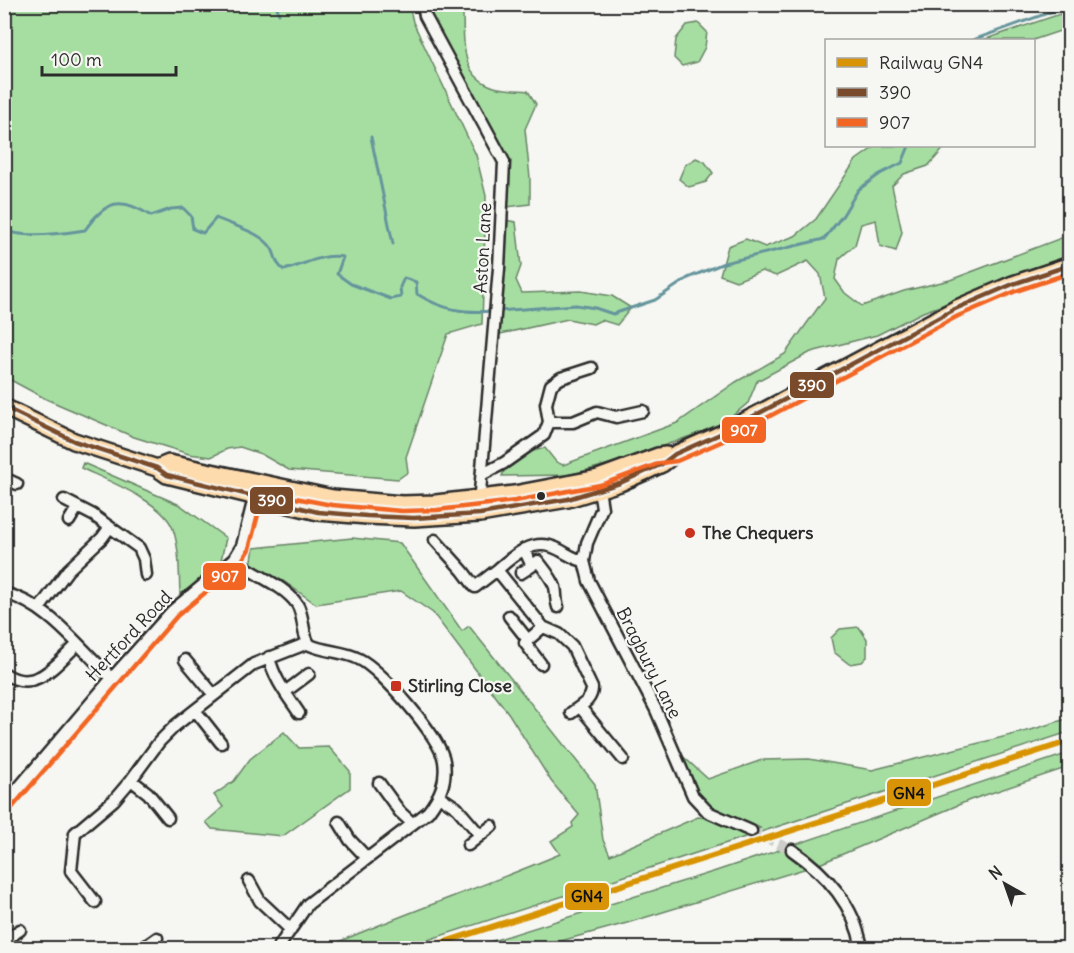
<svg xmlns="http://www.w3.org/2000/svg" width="1074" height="953" font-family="Delius,sans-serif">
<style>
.green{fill:#a6dea2;stroke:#688466;stroke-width:1.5}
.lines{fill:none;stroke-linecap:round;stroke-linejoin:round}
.stream{stroke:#65959c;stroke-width:3}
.minor-tunnel{stroke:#cdcdca;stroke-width:10;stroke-dasharray:10 5;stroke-linecap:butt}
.minor-casing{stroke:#2b2b2b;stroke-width:15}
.highway-casing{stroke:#2b2b2b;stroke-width:20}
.minor{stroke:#f6f6f2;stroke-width:10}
.highway{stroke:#fedbac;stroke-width:15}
.bus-1-casing{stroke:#f6f6f2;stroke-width:9}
.bus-2-casing{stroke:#f6f6f2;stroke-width:9}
.bus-1{stroke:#7a4b2a;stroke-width:4.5}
.bus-2{stroke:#f26522;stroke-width:4.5}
.rail-1-casing{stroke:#f6f6f2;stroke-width:10}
.rail-1{stroke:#d89406;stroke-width:6}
.bus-dot{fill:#2b2b2b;stroke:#f6f6f2;stroke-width:2}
.poi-dot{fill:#c8321e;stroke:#f6f6f2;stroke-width:2}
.labels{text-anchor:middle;stroke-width:4.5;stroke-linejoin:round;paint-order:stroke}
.street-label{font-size:18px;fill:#2b2b2b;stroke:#f6f6f2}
.poi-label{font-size:18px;font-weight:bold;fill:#2b2b2b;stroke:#f6f6f2;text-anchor:start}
.line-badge{stroke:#f6f6f2;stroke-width:2}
.badge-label{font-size:16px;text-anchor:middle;font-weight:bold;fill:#fff}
.pale-badge-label{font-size:16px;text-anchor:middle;font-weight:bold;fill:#111}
</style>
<rect width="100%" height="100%" fill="#f6f6f2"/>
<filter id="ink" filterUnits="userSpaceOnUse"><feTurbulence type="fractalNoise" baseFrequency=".0167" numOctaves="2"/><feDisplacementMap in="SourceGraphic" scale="12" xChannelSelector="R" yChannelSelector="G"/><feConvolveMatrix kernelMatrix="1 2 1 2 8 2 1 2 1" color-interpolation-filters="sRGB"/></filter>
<g filter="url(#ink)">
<path class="green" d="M 4,5 L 409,5 L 413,22 L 476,155 L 486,196 L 482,324 L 448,334 L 406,457 L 408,472 L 398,479 L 289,470 L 261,454 L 240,447 L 227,449 L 211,457 L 189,454 L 134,437 L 46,399 L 5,377 Z
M 425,5 L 470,5 L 463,14 C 464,43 460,76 494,87 C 504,90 517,90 528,91 L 536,104 L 525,129 L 530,178 L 530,204 L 507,207 L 506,162 Z
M 1069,11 L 1069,28 L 1033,40 L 983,40 Z
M 698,23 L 707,32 L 705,47 L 697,62 L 682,66 L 674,58 L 676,39 L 687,25 Z
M 876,146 L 946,146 L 928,166 L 904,174 L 892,186 L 902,232 L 896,251 L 880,246 L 876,220 L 861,224 L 855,245 L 839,259 L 835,279 L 845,293 L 862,306 L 904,291 L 950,280 L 1069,235 L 1069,259 L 923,312 L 877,335 L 811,352 L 757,381 L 748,403 L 721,425 L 624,460 L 569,475 L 502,476 C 510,452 523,454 545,448 L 556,462 L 563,465 L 677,423 L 736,382 L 785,354 L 825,298 L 820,274 L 808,261 L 776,276 L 762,271 L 736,281 L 720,275 L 728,246 L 746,239 L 765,247 L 795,236 L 816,219 L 856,160 Z
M 696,158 L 705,162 L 713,173 L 706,182 L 689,187 L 679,179 L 685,165 Z
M 504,220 L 516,222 L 521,266 L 516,280 L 522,293 L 581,291 L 612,296 L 631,308 L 617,325 L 601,320 L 593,324 L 568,319 L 496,335 Z
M 83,463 L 180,505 L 226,538 L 219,569 L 180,594 C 179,573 180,550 173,529 C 164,502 106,480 81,468 Z
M 352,538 L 400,543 L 462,631 L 469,626 L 595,784 L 603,840 L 610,855 L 698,817 C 713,818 729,824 741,834 L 760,828 C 742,818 715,814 700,798 C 689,786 684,766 677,751 L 708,779 L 762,760 L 809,759 L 872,770 L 1031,730 L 1069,718 L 1069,732 L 403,948 L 324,948 C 402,914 482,887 560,854 L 551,841 L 573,827 L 572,823 L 579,815 L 551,781 L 509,714 L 433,613 L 401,591 L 316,604 L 283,581 L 251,566 L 254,548 Z
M 859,627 L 867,639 L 867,657 L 862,662 L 849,664 L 834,652 L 831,638 L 840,629 Z
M 284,732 L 299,748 L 329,747 L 350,771 L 350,788 L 283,836 L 212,829 L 206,822 L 223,807 L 214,795 L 234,781 L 250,759 Z
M 1069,753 L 1069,767 L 970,800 L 817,865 L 627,923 L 535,948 L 470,948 L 716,871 Z"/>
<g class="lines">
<path class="stream" d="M 276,4 L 279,14
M 973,40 L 1070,5
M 371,137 L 393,244
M 4,229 C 21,240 66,233 85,230 C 106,200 121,196 151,216 L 171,209 L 183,208 L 191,216 L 193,229 L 203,233 L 216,218 C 233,226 262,232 272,249 C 277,258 274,262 284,270 C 304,265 323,253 343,257 L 337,274 L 351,284 L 391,299 L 401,297 L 400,287 L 404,278 L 416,282 L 417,294 C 443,310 463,313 493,311
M 499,311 L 576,305 L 595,308 L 613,314 L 655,300 L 688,278 L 724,263 L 824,239 L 843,215 L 858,190 L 880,174 L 902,163 L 909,146"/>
<path class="minor-tunnel" d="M 751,831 L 792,850"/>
<g class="minor-casing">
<path id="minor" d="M 423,4 L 425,16 L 504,162 L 499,268 L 479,504
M 549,422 L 546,404 L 551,385 L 561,378 L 592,368
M 483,474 L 504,463 L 544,435 L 549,422 L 573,422 L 597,412 L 616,417 L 643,411
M 4,478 L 17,484
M 598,483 L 602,508 L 587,543 L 584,561 L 589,581 L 656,710 L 693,796 L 708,812 L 751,831
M 64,500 L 93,515 L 139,548 L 144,559 L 146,575
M 69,521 L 77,508
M 435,540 L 463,571 L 475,587 L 497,570
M 234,559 C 253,575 283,584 297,604 C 305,617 301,634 310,645 C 325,652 344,651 359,659 C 381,669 441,738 444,761 C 447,782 440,796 428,812 L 308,904 L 278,948
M 538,561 C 544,569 552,578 555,587 C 557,595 555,599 558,607
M 521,573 L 532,566 L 524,549
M 4,593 C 50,605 79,648 112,678
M 39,609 L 68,570 L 102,538 L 110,527
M 509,616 L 528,640 L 543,627
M 528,640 L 525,643 L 541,664
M 269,657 C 274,679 287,695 299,713
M 185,660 L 214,695
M 4,673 C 35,695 56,664 78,644
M 285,692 L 309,674
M 580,707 L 623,759
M 195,710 L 221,743
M 571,713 C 580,706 592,701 592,688 L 572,646 L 559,634 L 543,627 L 497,570 C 512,557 531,539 553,547 C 564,551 572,559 584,561
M 131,780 L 148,793 L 168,818
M 379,783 L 400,812 L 412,823
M 439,796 L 457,808 L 480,835
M 4,805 L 112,678 L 172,611 L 234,559 L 242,546 L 256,490
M 339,822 L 350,840 L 367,858
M 468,845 L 492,826
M 792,850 C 828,875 854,905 862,948
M 249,881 L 260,901 L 291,930
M 95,902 L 71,871 L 75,833 L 114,800 L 131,780 L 159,742 L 176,725 L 254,664 L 308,643
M 4,941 L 20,930
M 143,948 L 157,938"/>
</g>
<g class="highway-casing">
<path id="highway" d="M 4,407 L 74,441 L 157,468 L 167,475 L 318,512 L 367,516 L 414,518 L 480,514 L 568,499 L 620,483 L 647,471 L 662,464 L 675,454 L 720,434 L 955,309 L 1013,284 L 1070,265
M 157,468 L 169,463 L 333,498 L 402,504 L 436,503 L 514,494 L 598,478 L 658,456 L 666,455"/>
</g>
<use href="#minor" class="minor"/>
<use href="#highway" class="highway"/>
<g class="bus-1-casing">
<path id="bus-1" d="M 4,407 L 74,441 L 157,468 L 167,475 L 318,512 L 367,516 L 414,518 L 480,514 L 568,499 L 620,483 L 662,464 L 675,454 L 720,434 L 955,309 L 1013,284 L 1070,265"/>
</g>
<g class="bus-2-casing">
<path id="bus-2" d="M 10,810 L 177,616 L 240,564 L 249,549 L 264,492 L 332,505 L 402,511 L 437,510 L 515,501 L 600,485 L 660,463 L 677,461 L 723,441 L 958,316 L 1016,291 L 1070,273"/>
</g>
<use href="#bus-1" class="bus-1"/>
<use href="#bus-2" class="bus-2"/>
<g class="rail-1-casing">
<path id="rail-1" d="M 426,948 L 1070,741"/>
</g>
<use href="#rail-1" class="rail-1"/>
</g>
</g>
<circle class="bus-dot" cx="541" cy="496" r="5"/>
<g class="poi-dot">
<circle cx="690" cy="533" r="6"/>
<rect x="390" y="680" width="12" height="12" rx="3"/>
</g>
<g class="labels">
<g class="street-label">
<text transform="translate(483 248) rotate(-87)" y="6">Aston Lane</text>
<text transform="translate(129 636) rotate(-47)" y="6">Hertford Road</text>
<text transform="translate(649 663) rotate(63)" y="6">Bragbury Lane</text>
</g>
<g class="poi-label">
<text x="702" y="539">The Chequers</text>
<text x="408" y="692">Stirling Close</text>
</g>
</g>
<g class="line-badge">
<rect x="789" y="371" width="46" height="28" rx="6" fill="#7a4b2a"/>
<rect x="721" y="416" width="46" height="28" rx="6" fill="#f26522"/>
<rect x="249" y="486" width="45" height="29" rx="6" fill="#7a4b2a"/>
<rect x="202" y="562" width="45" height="29" rx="6" fill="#f26522"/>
<rect x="886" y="778" width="46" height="29" rx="6" fill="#d89406"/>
<rect x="564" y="882" width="46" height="29" rx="6" fill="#d89406"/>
</g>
<g class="badge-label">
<text x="812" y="391">390</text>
<text x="744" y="436">907</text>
<text x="272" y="506">390</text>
<text x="225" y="582">907</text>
</g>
<g class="pale-badge-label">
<text x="909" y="799">GN4</text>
<text x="587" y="902">GN4</text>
</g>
<rect width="1074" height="953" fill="none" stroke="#f6f6f2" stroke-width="24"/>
<rect x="12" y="12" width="1050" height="929" fill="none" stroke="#2b2b2b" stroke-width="2" filter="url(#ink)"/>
<rect x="825" y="39" width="210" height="108" fill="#f6f6f2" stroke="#a5a5a2" stroke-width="1.5"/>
<rect x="837" y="58" width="30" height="9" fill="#d89406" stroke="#a5a5a2" stroke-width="1.5"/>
<text x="879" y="69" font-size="18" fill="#2b2b2b">Railway GN4</text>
<rect x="837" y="88" width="30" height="9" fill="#7a4b2a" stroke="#a5a5a2" stroke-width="1.5"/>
<text x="879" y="99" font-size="18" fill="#2b2b2b">390</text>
<rect x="837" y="118" width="30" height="9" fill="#f26522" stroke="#a5a5a2" stroke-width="1.5"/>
<text x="879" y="129" font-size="18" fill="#2b2b2b">907</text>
<g transform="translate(1005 884) rotate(320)" stroke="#f6f6f2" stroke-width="4.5" paint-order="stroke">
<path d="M0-4.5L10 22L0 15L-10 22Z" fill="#2b2b2b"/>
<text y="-9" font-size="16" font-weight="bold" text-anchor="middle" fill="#2b2b2b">N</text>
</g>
<path d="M42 66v9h134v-9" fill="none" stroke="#2b2b2b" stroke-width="3"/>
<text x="51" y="66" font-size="18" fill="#2b2b2b" stroke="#f6f6f2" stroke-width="4.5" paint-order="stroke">100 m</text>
</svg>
